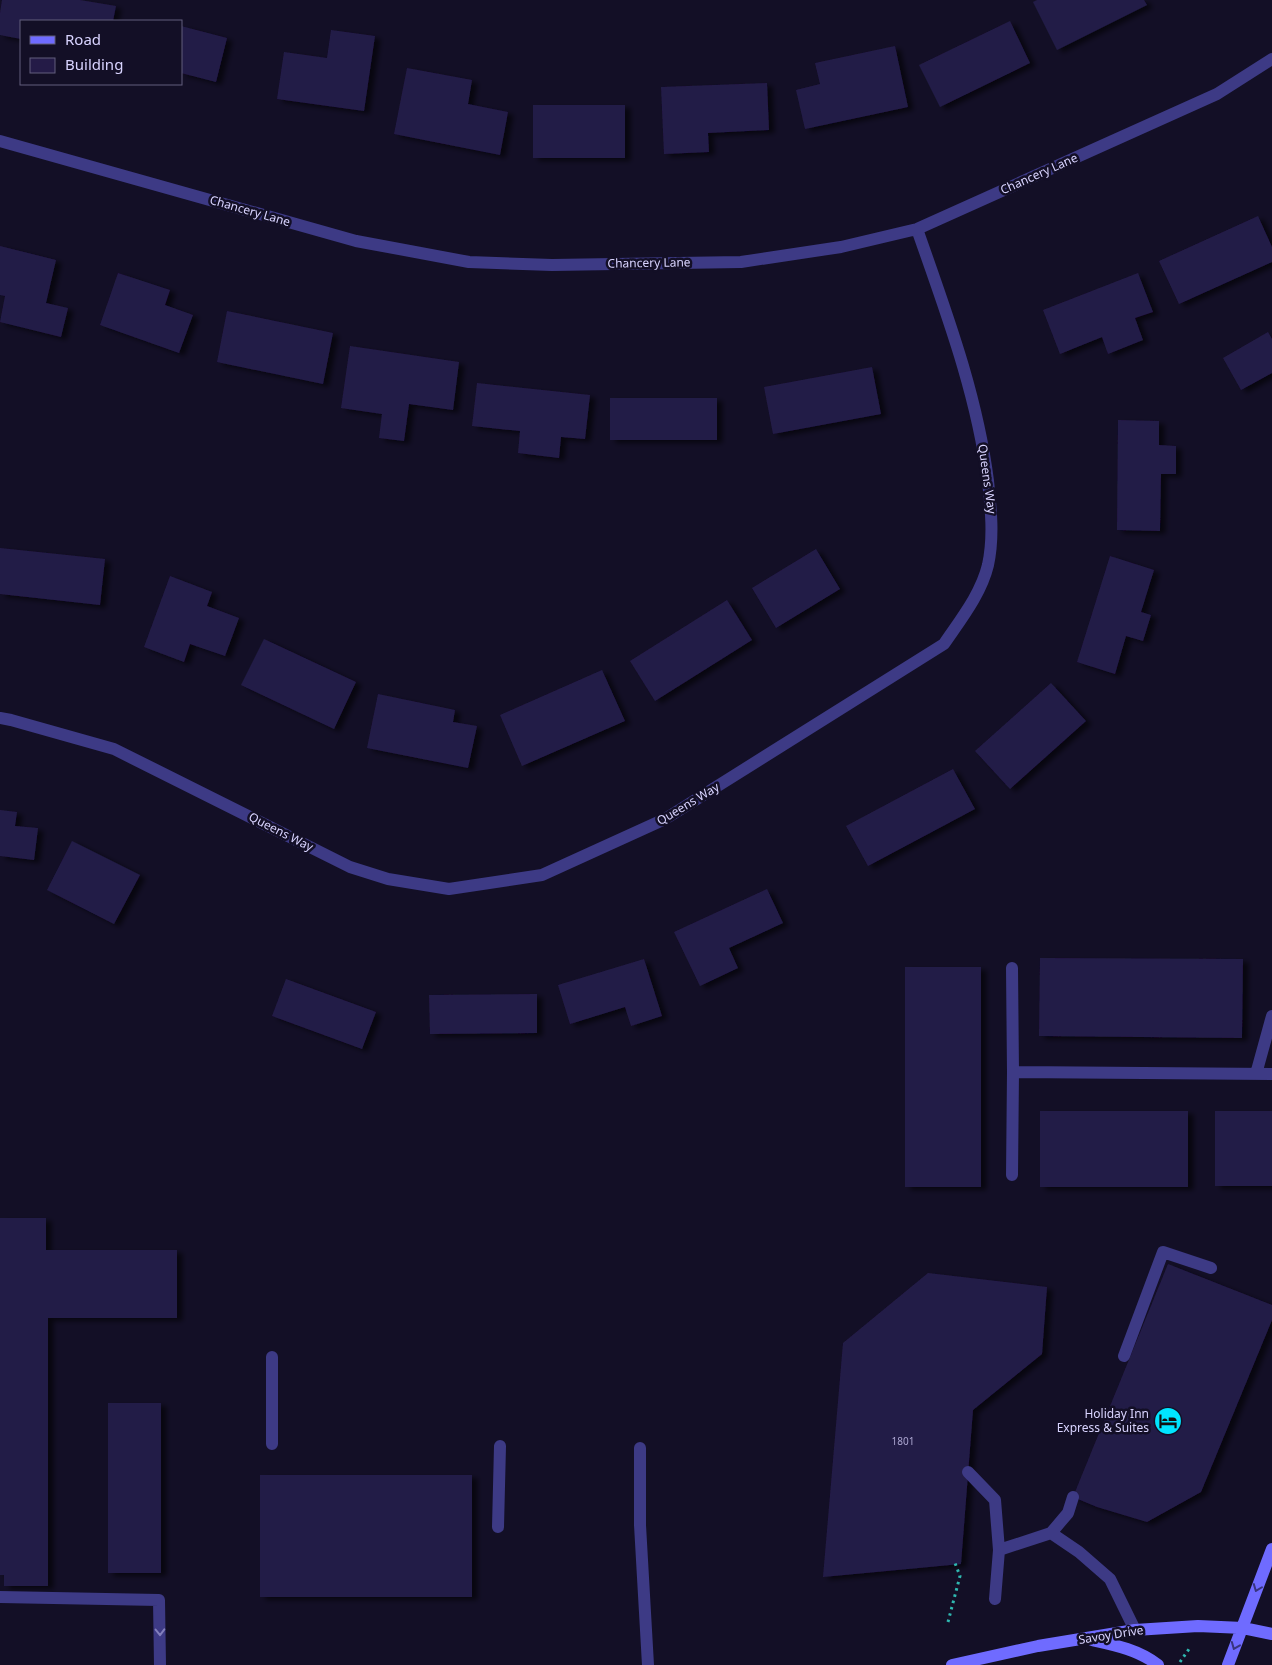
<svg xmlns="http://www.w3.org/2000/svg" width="1272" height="1665" font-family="'Noto Sans',sans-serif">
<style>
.building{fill:#241b47;filter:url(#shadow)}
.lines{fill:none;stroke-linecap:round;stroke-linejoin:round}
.path{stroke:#2fb8b0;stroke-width:3;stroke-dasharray:2.5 4;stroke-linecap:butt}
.lane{stroke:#3d3a85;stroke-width:12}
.street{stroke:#3d3a85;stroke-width:12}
.secondary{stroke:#6f6bff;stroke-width:12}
.oneway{stroke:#38347d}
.oneway2{stroke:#837fbc}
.labels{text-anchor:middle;stroke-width:5;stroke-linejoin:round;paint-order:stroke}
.number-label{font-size:10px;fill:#aca6d1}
.street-label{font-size:12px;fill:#d9d4ff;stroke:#130f26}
.poi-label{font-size:12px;fill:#d9d4ff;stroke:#130f26;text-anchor:end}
</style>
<defs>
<filter id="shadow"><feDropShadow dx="5.5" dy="3" stdDeviation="2.5" flood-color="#0009"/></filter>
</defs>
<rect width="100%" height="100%" fill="#130f26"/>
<path class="building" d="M 2,0 L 80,0 L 116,6 L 113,21 L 21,21 L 21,39 L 0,35 L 0,13 Z
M 1037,0 L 1144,0 L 1147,5 L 1057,50 L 1033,2 Z
M 1010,21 L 1030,63 L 940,107 L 919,65 Z
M 181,26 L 227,38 L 216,82 L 181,73 Z
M 331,30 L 375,36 L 364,111 L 277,99 L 284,52 L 327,58 Z
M 895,46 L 908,107 L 805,129 L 796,90 L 820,84 L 815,63 Z
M 407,68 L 472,80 L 468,104 L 508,112 L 500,155 L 394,134 Z
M 767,83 L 769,130 L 708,133 L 709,152 L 664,154 L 661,87 Z
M 533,105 L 625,105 L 625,158 L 533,158 Z
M 1258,216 L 1272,247 L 1272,262 L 1179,304 L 1159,261 Z
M 0,246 L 56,260 L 46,303 L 68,308 L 61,337 L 0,322 L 5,296 L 0,295 Z
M 118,273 L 170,290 L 165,305 L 193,315 L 179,353 L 100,325 Z
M 1138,273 L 1153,312 L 1135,318 L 1143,340 L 1108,354 L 1102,337 L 1060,354 L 1043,310 Z
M 227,311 L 333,333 L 323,384 L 217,362 Z
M 1268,332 L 1272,339 L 1272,373 L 1241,390 L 1223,358 Z
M 350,346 L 459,362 L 453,410 L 409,404 L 404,441 L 379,438 L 382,414 L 341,408 Z
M 872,367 L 881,414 L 773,434 L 764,387 Z
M 477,383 L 590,395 L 585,439 L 561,437 L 559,458 L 518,453 L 520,431 L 472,426 Z
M 610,398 L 717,398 L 717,440 L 610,440 Z
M 1118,420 L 1159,421 L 1159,445 L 1176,446 L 1176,474 L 1161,474 L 1160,531 L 1117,530 Z
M 0,548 L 105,559 L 100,605 L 0,594 Z
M 816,549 L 840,589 L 776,628 L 752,588 Z
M 1110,556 L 1154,570 L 1141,612 L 1151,615 L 1143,641 L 1126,636 L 1115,674 L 1077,662 Z
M 170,576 L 212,592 L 207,606 L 239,618 L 225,656 L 190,644 L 184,662 L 144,647 Z
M 727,600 L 752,640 L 655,701 L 630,661 Z
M 264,639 L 356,682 L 334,729 L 241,685 Z
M 602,670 L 625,721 L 522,766 L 500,715 Z
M 1051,683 L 1086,721 L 1010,789 L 975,751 Z
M 378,694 L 455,710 L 453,722 L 477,726 L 468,768 L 367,748 Z
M 953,769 L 975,809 L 868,866 L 846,826 Z
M 0,810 L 17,812 L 15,826 L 38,828 L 34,860 L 0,856 Z
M 72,841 L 140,875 L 114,924 L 47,890 Z
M 767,889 L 783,923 L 729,948 L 738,968 L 700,986 L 674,932 Z
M 1040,958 L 1243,959 L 1242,1038 L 1039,1036 Z
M 644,959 L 662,1016 L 631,1026 L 625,1007 L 570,1024 L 558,985 Z
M 905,967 L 981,967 L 981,1187 L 905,1187 Z
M 286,979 L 376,1012 L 362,1049 L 272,1016 Z
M 537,994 L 537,1033 L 430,1034 L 429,995 Z
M 1040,1111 L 1188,1111 L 1188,1187 L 1040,1187 Z
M 1215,1111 L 1272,1111 L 1272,1186 L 1215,1186 Z
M 0,1218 L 46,1218 L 46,1250 L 177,1250 L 177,1318 L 48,1318 L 48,1586 L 4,1586 L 4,1575 L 0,1575 Z
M 1168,1264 L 1272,1305 L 1272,1320 L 1201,1492 L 1147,1522 L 1097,1507 L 1073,1497 Z
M 928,1273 L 1047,1287 L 1042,1354 L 973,1410 L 961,1564 L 823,1577 L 843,1343 Z
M 108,1403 L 161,1403 L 161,1573 L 108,1573 Z
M 260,1475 L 472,1475 L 472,1597 L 260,1597 Z"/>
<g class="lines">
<path class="path" d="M 948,1622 L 960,1576 L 955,1563
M 1180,1662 L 1189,1649"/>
<path class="lane" d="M 1124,1356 L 1163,1252 L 1211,1268
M 272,1357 L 272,1444
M 640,1448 L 640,1525 L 648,1665
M 968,1472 L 995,1500 L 999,1550
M 498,1527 L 500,1446
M 1051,1533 L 1068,1513 L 1073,1497
M 0,1597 L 159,1600 L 160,1665
M 995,1599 L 999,1550 L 1051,1533 L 1079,1552 L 1110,1579 L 1135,1630"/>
<path class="street" d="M 0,141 L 356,241 L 469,262 L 552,265 L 741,262 L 841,247 L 917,229 L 1217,94 L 1272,59
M 0,718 L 11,720 L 114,749 L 350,867 L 388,879 L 449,889 L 542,875 L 665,819 L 944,644 C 961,619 981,594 988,565 C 994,537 991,509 988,481 C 977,394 946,312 917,229
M 1012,968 L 1013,1072 L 1012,1175
M 1013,1072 L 1272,1074
M 1256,1074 L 1272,1016"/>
<path class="secondary" d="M 1092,1640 C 1115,1645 1139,1650 1158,1665
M 952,1665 L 1038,1646 L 1135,1630 L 1198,1626 L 1243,1628 L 1272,1634
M 1228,1665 L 1272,1549"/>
</g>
<defs><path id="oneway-chevron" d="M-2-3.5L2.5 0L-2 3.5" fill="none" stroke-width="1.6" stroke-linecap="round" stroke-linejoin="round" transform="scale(1.25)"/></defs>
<g class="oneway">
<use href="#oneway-chevron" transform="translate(1257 1588) rotate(111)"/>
<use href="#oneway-chevron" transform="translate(1235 1646) rotate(112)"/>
</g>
<use class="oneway2" href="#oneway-chevron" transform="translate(160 1632) rotate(89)"/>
<defs>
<g id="hotel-disc" transform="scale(1.4375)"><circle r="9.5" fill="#00e5ff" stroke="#130f26"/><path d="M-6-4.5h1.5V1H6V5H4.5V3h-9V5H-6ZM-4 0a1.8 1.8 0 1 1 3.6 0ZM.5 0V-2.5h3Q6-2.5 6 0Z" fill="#111"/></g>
</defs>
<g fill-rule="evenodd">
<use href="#hotel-disc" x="1168" y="1421"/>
</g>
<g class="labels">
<g class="number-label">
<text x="903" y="1445">1801</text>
</g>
<g class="street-label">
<text transform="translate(1039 174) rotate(-24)" y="4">Chancery Lane</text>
<text transform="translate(250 211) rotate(16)" y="4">Chancery Lane</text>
<text transform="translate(649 263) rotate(-1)" y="4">Chancery Lane</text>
<text transform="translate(987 479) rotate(82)" y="4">Queens Way</text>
<text transform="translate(688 804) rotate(-31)" y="4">Queens Way</text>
<text transform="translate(281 832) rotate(27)" y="4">Queens Way</text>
<text transform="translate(1111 1635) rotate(-9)" y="4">Savoy Drive</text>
</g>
<g class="poi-label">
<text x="1149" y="1418">Holiday Inn<tspan x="1149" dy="14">Express &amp; Suites</tspan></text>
</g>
</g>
<rect x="20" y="20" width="162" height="65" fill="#130f26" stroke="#625e7d"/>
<rect x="30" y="36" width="25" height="8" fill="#6f6bff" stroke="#625e7d"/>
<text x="65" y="45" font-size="15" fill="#d9d4ff">Road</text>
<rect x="30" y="58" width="25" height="15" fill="#241b47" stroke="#625e7d"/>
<text x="65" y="70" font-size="15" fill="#d9d4ff">Building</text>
</svg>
